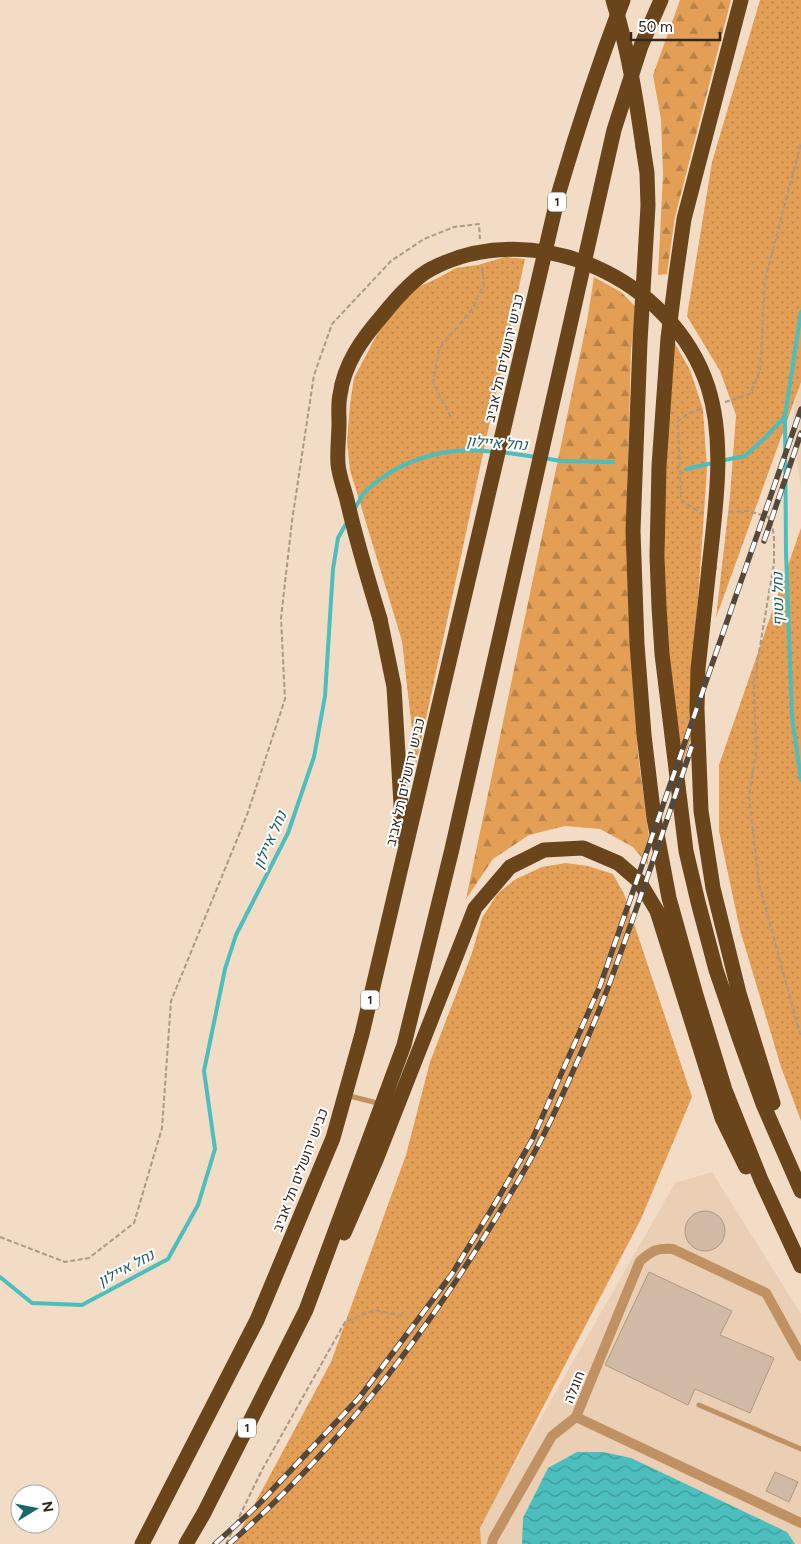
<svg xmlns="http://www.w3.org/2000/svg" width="801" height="1544" font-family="Figtree,Heebo,sans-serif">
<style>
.built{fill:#ebcfb4}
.grass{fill:url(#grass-dots)}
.forest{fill:url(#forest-firs)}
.water{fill:url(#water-waves)}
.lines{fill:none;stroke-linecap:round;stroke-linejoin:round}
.stream{stroke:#4bbebd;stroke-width:4}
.building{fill:#d0baa5;stroke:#ae9884}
.path{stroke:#aa9888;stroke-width:2;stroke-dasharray:5 2.5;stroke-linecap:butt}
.lane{stroke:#c09162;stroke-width:5}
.street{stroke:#c09162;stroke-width:10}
.highway{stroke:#6a451c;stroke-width:15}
.rail-casing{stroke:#54483d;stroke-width:5.5}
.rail{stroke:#fff;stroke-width:4;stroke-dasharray:11;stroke-linecap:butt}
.highway-bridge{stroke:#6a451c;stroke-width:15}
.labels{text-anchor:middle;stroke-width:4;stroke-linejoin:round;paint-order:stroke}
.shield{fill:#fff;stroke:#6e6862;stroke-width:1}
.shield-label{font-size:12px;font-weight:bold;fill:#30271f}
.street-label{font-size:14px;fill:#30271f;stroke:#fff}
.water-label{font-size:15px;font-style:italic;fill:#1e5e5d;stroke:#fff}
</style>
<defs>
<pattern id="grass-dots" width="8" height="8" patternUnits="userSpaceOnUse" patternTransform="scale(1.25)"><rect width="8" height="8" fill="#e49f57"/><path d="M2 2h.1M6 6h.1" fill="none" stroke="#b98247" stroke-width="1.8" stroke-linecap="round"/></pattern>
<pattern id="forest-firs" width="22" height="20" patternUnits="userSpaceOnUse" patternTransform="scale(1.25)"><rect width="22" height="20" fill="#e49f57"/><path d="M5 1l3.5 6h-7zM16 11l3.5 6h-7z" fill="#b98247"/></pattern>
<pattern id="water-waves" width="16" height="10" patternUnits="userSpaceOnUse" patternTransform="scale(1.25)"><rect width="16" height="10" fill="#4bbebd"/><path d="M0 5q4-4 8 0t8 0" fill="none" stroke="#3f9a99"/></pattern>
</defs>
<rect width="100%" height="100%" fill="#f3dcc6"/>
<path class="built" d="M 801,356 L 801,487 L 792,429 Z
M 712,1172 L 801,1314 L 801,1544 L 476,1544 L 476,1531 L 675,1183 Z"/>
<path class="grass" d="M 760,0 L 801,0 L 801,382 L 716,618 L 730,496 L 736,415 L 720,371 L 687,316 L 712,162 Z
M 505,257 L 525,259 L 416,765 L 402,641 L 350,470 L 347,442 L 350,404 L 354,378 L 382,325 L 416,288 L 438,278 L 456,268 L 478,265 Z
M 673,340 L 690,370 L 703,409 L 707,470 L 693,671 L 694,730 L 681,767 L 666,643 L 663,489 Z
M 801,528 L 801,1121 L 781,1067 L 740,930 L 719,831 L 719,765 Z
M 566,863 L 588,866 L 613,874 L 624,894 L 692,1097 L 641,1219 L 480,1528 L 481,1544 L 233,1544 L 331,1362 L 406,1155 L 430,1062 L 472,953 L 482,918 L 498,893 L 516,879 L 542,867 Z"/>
<path class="forest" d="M 680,0 L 731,0 L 675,217 L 667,274 L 658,275 L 663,174 L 661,119 L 653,75 Z
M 594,277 L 621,292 L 636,307 L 631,351 L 626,541 L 630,635 L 638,754 L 649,837 L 648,865 L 633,847 L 600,829 L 565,826 L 529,835 L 493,859 L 466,899 L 587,321 Z"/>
<path class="water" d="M 577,1452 L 603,1452 L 631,1458 L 787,1532 L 795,1544 L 522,1544 L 523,1518 L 548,1468 Z"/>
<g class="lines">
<path class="stream" d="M 785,416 L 786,552 L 792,717 L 801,780
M 501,452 L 536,457
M 543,458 L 561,461 L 613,462
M 720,461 L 745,456 L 765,438 L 785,416 L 801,312
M 686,469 L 713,463
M 354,510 C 358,504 360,498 364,493 C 368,488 374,484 379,480 C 411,456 454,446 494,452
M 0,1277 L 32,1303 L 82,1305 L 168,1259 L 198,1205 L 215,1149 L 204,1071 L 225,969 L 236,935 L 288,833 L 314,757 L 325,696 L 333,569 L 338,538 L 347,522"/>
</g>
<path class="building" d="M685 1231a20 20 0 1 1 40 0a20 20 0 1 1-40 0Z
M 649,1272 L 732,1311 L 720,1335 L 774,1358 L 750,1413 L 695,1389 L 688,1405 L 605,1365 Z
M 775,1472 L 798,1482 L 789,1502 L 766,1491 Z"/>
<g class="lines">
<path class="path" d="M 725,402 L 750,394 L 760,371 L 765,280 L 801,143
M 701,409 L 689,413 L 678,421 L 681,500 L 702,514
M 451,417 L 433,383 L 439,349 L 473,308 L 484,284 L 482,266
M 729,512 L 749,511 L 768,517 L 772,526 L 774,536 L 774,563 L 754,682 L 756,754 L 749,795 L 759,884 L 801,1037
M 0,1237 L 65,1262 L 89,1258 L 134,1223 L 162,1128 L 171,1001 L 247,815 L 285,699 L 281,618 L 292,521 L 314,375 L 332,324 L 391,261 L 424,239 L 454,227 L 479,224 L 480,239
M 226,1544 L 262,1470 L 345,1322 L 375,1310 L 402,1316"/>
<path class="lane" d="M 346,1095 L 381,1104
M 699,1405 L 801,1449"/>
<path class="street" d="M 576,1417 L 801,1523
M 492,1544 L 493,1539 L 552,1436 L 576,1417 L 640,1261 C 653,1250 657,1248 673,1249 L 766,1293 L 801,1356"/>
<path class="highway" d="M 741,0 L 684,219 L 676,275 L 668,338 L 659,466 L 657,556 L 659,607 L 662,654 L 686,851 L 698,902 L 716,970 L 740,1040 L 763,1104 L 801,1191
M 643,147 L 647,173 L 648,206 L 640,342 L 633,531 L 637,644 L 644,735 L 654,818 L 669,898 L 696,995 L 725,1090 L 761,1180 L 801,1266
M 709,568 L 698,669 L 697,709 L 701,811 L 713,888 L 739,993 L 773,1103
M 380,619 L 394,687 L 403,838
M 344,1233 L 376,1160 L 475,908 L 510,867 L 544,850 L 583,848 L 618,863 L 639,881 L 657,911 L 722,1118 L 746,1167
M 142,1544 L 257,1320 L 333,1138 L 362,1034 L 559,192 C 578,127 599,63 623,0
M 186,1544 L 204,1513 L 306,1310 L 404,1045 L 452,849 L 614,130 L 641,46 L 661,0"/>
<g class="rail-casing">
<path id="rail" d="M 764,541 L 801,433
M 215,1544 L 257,1506 L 359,1398 L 452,1274 L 496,1202 L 532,1140 L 600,986 L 801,409
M 229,1544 C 332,1455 420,1342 491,1226 C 515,1187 538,1149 557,1107 C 574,1069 592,1030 607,990 C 637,910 664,828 692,746"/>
</g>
<use href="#rail" class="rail"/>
<path class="highway-bridge" d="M 613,0 C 628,48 636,98 643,147
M 380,619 C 368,579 356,540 347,500 C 344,488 339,476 338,464 C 337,451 339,436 339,423 C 339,414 338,404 340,395 C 344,364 362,339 382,316 C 394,301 414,278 431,269 C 535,215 672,278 708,387 C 726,444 715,510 709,568"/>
</g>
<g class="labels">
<g class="shield">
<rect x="548" y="192.5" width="18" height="19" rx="4"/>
<rect x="361" y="990.5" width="18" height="19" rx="4"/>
<rect x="238" y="1418.5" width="18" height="19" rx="4"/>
</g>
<g class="shield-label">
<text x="557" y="206">1</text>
<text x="370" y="1004">1</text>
<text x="247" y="1432">1</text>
</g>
<g class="street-label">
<text transform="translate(504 358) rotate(-77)" y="5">כביש ירושלים תל אביב</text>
<text transform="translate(405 782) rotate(-77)" y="5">כביש ירושלים תל אביב</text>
<text transform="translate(300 1170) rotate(-69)" y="5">כביש ירושלים תל אביב</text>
<text transform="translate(574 1387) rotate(-68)" y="5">חוגלה</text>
</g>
<g class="water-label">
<text transform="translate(497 443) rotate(4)" y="5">נחל איילון</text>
<text transform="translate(778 599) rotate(-91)" y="5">נחל נטוף</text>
<text transform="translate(270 840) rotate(-66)" y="5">נחל איילון</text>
<text transform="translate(126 1268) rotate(-28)" y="5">נחל איילון</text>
</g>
</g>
<g transform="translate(35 1509) rotate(80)"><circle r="24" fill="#ffffff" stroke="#aca9a5"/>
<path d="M0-4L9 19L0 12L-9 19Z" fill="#196766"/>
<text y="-8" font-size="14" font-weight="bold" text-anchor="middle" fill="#30271f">N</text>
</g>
<path d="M631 32v8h89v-8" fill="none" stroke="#30271f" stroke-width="2.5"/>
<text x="638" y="32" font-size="15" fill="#30271f" stroke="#ffffff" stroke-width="4" paint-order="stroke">50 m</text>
</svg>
